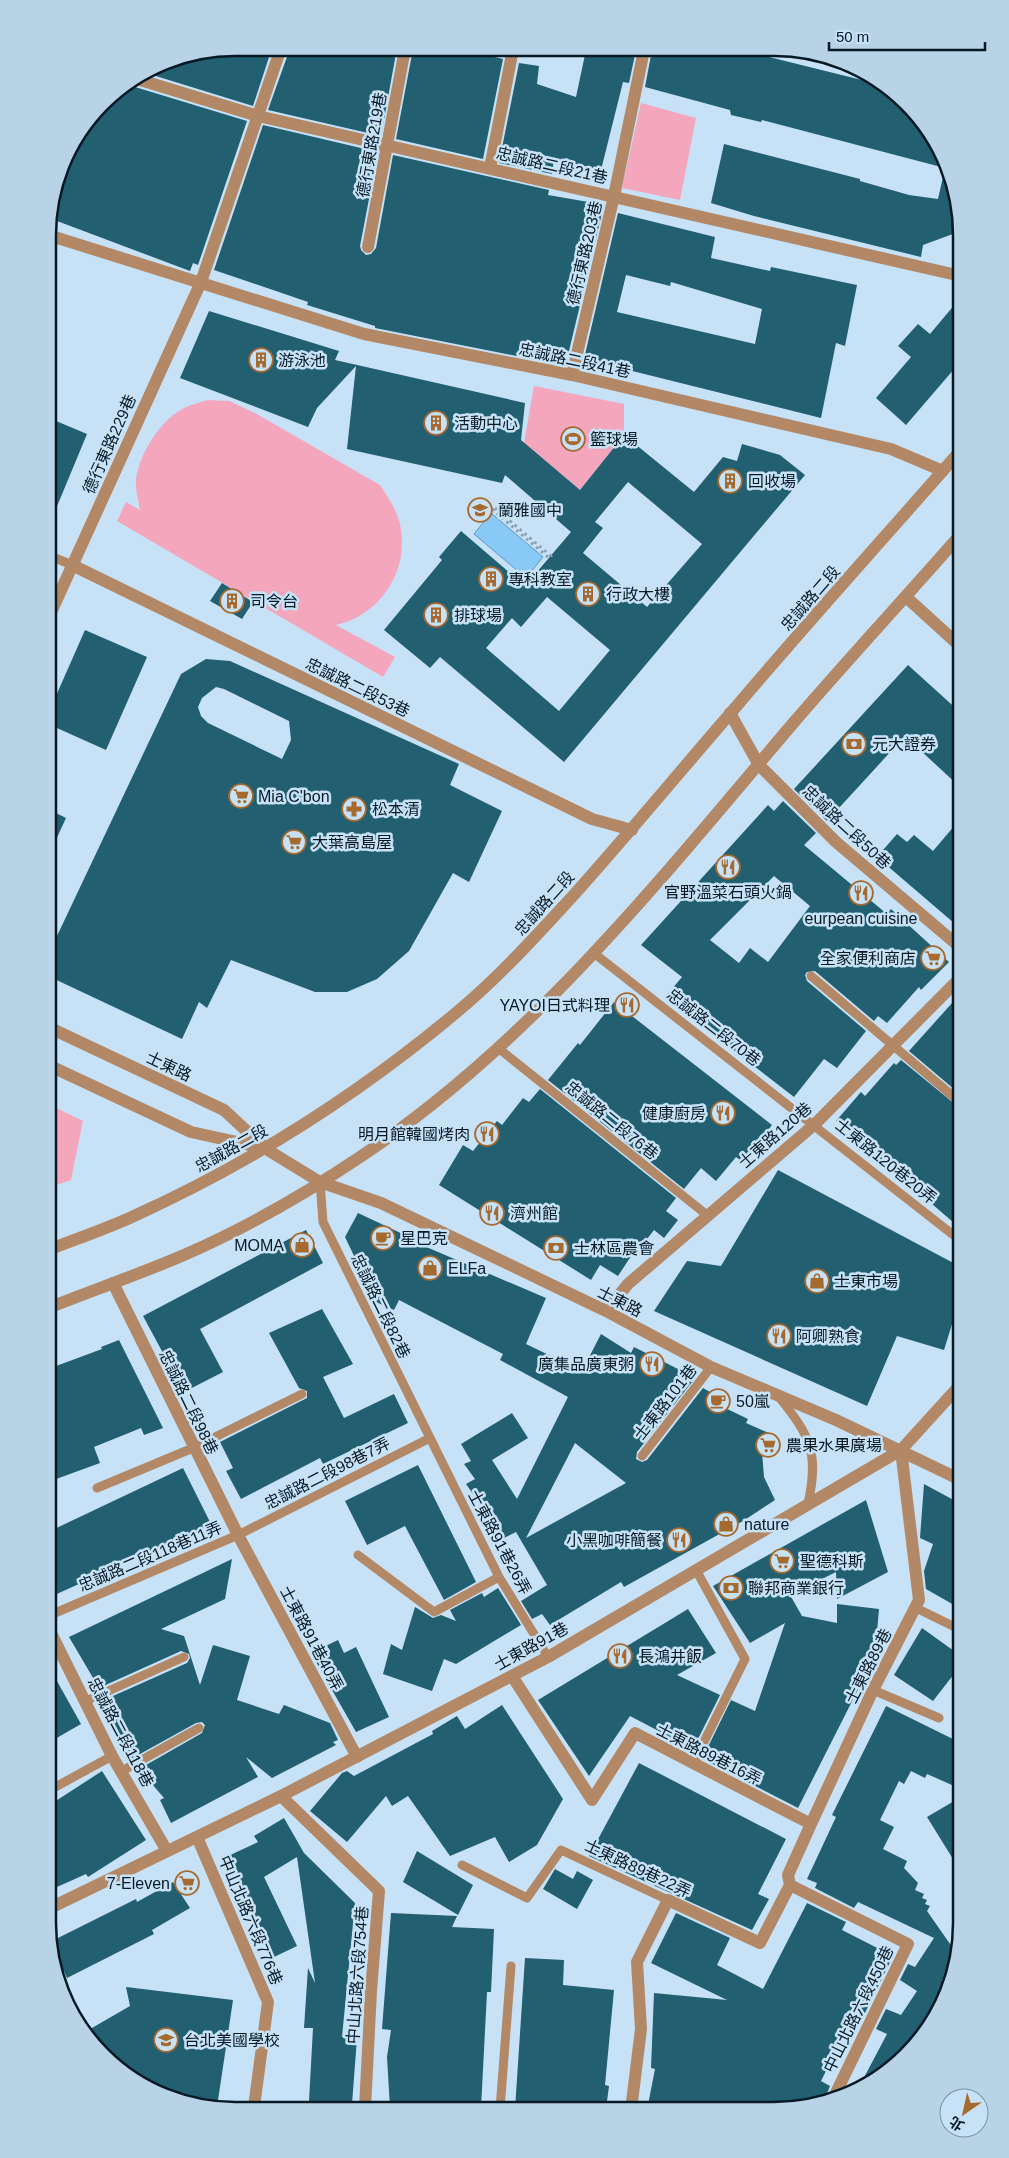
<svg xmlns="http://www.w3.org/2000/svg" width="1009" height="2158" font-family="Arial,'Noto Sans TC',sans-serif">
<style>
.green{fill:#f4a6bc}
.water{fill:#89c9f8;stroke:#6294b9}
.building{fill:#215f71;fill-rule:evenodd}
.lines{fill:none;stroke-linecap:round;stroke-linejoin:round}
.path{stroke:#89a1b3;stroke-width:3;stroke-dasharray:2.5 4;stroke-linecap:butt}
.service{stroke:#b28866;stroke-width:9}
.minor{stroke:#b28866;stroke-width:12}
.tertiary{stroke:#b28866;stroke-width:12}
.labels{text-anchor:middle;stroke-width:5;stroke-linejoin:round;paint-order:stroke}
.street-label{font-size:16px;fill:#071925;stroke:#c7e2f7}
.poi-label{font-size:16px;fill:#071925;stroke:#c7e2f7;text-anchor:start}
.rim{fill:none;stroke:#071925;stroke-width:2.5}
</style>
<rect width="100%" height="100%" fill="#c7e2f7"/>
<path class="green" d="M 641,103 L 696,118 L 680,200 L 622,188 Z
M 534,386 L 624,404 L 624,435 L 580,490 L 524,443 Z
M 208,400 L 229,401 L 255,413 L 380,485 C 389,499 399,513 401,530 C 408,574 378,616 336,625 L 395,657 L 383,677 L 117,521 L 126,502 L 140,510 C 138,499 135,489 136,479 C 140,452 161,419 186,407 C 193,404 201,402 208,400 Z
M 48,1104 L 83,1121 L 71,1180 L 48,1188 Z"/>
<path class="water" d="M 491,513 L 543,557 L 526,578 L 474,534 Z"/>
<path class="building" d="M 248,48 L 261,48 L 271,51 L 253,106 L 146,73 L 164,62 L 228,49 L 245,55 Z
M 296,48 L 397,48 L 381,136 L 268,110 L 288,54 L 295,55 Z
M 413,49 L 461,49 L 503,59 L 483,159 L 396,139 Z
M 586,50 L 636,50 L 629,83 L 623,82 L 601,170 L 554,159 L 552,174 L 499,163 L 519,63 L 539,66 L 537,84 L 576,97 Z
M 652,50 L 745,51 L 886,86 L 898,94 L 936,141 L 955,187 L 961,231 L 923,245 L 921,257 L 754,216 L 711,203 L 724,144 L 860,179 L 860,181 L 909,195 L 938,199 L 945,168 L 762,120 L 761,122 L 731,115 L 730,110 L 645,87 Z
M 130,83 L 135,87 L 247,121 L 198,265 L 193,263 L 190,271 L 49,218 L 67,152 L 111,94 Z
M 263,125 L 378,152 L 360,246 L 361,250 L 366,255 L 371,254 L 376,248 L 393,155 L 549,190 L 548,195 L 600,204 L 599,208 L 603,209 L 568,355 L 564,354 L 562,365 L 375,328 L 375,326 L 307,305 L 308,302 L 214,270 Z
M 618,213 L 715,237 L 711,258 L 770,271 L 771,267 L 857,285 L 845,346 L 836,343 L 821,418 L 584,359 ZM 626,275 L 670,286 L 671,282 L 762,309 L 755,344 L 617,312 Z
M 961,297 L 961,361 L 906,425 L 876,398 L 911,357 L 898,346 L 918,324 L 930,334 Z
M 209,311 L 339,351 L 335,360 L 525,403 L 521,440 L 580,490 L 624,435 L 694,492 L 723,457 L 737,461 L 742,444 L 780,455 L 805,475 L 564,762 L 440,657 L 430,668 L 384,630 L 442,560 L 439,557 L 461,531 L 525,586 L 571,532 L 505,475 L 502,483 L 347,449 L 356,366 L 317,408 L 308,427 L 180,378 ZM 628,482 L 702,544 L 647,607 L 583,553 L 603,528 L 595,522 ZM 547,597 L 610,650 L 559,711 L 486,648 L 512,618 L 521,627 Z
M 56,421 L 87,434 L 48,528 L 48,440 Z
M 222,583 L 253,602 L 242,619 L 210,601 Z
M 85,630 L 147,657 L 106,750 L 48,724 L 48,714 Z
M 206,659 L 230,661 L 459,764 L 450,785 L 502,811 L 469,882 L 453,873 L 409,951 L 377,979 L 347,992 L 315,992 L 231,960 L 207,1008 L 199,1002 L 182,1039 L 48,976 L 48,955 L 181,674 ZM 216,687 L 224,689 L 289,721 L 291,740 L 282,759 L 208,723 L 201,716 L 198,707 L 202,698 Z
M 908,665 L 961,713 L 961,788 L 905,736 L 827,821 L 794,789 Z
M 783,801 L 816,833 L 804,845 L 887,914 L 891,909 L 949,962 L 921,990 L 919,987 L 887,1023 L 878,1016 L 874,1021 L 815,971 L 807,972 L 805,975 L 807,981 L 866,1031 L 837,1068 L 824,1059 L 794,1097 L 665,997 L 682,977 L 641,945 L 768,805 L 774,811 ZM 774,876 L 810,906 L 768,962 L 750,948 L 739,963 L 710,940 Z
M 48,809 L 66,818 L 48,857 Z
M 961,818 L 961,929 L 877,857 L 897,834 L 907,842 L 914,835 L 933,851 Z
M 961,993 L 961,1095 L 909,1051 Z
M 614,1002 L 772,1125 L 743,1162 L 736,1157 L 716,1181 L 701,1168 L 684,1189 L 548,1080 L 578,1043 L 580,1045 Z
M 901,1060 L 961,1109 L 961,1229 L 836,1121 L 861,1092 L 865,1096 L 894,1063 L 896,1065 Z
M 540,1089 L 676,1198 L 666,1211 L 678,1220 L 664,1238 L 654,1230 L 637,1252 L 635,1250 L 618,1276 L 600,1265 L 591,1280 L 439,1185 L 463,1145 L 473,1151 L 497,1121 L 502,1125 L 523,1098 L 529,1102 Z
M 778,1170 L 961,1267 L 961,1295 L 944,1350 L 897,1336 L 867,1406 L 654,1311 L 687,1261 L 721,1266 Z
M 358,1213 L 424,1244 L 424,1246 L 546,1298 L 526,1344 L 582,1371 L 601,1334 L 631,1353 L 634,1347 L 684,1372 L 682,1376 L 692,1382 L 637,1452 L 636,1459 L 642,1462 L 647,1460 L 703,1388 L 724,1400 L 721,1406 L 748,1419 L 746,1423 L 771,1434 L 762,1452 L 764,1477 L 775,1500 L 743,1521 L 624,1587 L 621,1582 L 550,1625 L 542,1614 L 532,1619 L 521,1601 L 547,1585 L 516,1532 L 504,1538 L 466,1484 L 475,1479 L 464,1464 L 471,1461 L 461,1444 L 512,1413 L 528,1438 L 492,1460 L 517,1499 L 568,1397 L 500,1360 L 503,1354 L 399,1300 L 394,1310 L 376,1302 L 345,1237 ZM 575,1443 L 626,1483 L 526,1538 Z
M 306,1230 L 323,1263 L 200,1329 L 223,1372 L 184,1392 L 143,1316 Z
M 322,1309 L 353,1364 L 323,1377 L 344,1418 L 394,1394 L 408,1423 L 323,1464 L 320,1458 L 241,1499 L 226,1471 L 233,1468 L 220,1442 L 307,1398 L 307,1391 L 299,1388 L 269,1333 Z
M 119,1340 L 163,1428 L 144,1435 L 141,1428 L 94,1447 L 100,1463 L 48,1482 L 48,1369 L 102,1349 L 101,1347 Z
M 418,1465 L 476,1582 L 444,1600 L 405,1526 L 367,1545 L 345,1501 Z
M 183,1468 L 211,1524 L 48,1598 L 48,1532 Z
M 924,1484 L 961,1504 L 961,1609 L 926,1589 L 924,1571 L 933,1544 L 920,1538 Z
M 866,1500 L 888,1572 L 837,1599 L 836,1572 L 790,1595 L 802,1616 L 837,1623 L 837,1604 L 879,1609 L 875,1656 L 798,1808 L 711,1763 L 713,1760 L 704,1755 L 731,1700 L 755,1711 L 785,1623 L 750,1643 L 713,1586 Z
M 232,1559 L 225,1599 L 161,1629 L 184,1636 L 200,1685 L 213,1645 L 250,1656 L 237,1700 L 279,1714 L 284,1705 L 330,1723 L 338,1740 L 333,1742 L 336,1745 L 272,1778 L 246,1757 L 258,1777 L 171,1823 L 160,1800 L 164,1798 L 139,1769 L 202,1733 L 205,1725 L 202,1722 L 196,1723 L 131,1759 L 125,1752 L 104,1700 L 187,1663 L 190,1658 L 189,1654 L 181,1651 L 99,1688 L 69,1637 Z
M 498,1588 L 521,1625 L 456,1664 L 444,1659 L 432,1691 L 383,1674 L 391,1644 L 402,1650 L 415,1607 L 433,1618 L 441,1615 L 456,1621 L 450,1610 L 482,1593 L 484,1597 Z
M 688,1609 L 716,1653 L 677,1675 L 720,1695 L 693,1749 L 630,1716 L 589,1776 L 538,1700 Z
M 922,1628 L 961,1656 L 961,1665 L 933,1701 L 894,1675 Z
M 338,1640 L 344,1653 L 356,1647 L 389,1717 L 356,1732 L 311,1653 Z
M 48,1665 L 81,1724 L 48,1743 Z
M 502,1705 L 563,1799 L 537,1845 L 509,1862 L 495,1837 L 450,1856 L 408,1796 L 392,1806 L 386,1796 L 347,1842 L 310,1811 L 342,1773 L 347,1771 L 354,1776 L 433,1734 L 432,1731 L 457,1716 L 465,1729 Z
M 886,1706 L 961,1743 L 961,1789 L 927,1774 L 925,1778 L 911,1771 L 904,1784 L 899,1781 L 880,1820 L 894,1827 L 883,1849 L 907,1861 L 904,1868 L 918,1883 L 915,1890 L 924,1894 L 922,1898 L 927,1900 L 925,1904 L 930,1906 L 927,1911 L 957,1954 L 947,1994 L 915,2046 L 878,2079 L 859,2087 L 887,2034 L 876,2029 L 886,2009 L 901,2015 L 917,1991 L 900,1980 L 908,1964 L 915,1967 L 934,1938 L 858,1902 L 854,1908 L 815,1888 L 817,1883 L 807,1879 L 836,1817 L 832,1815 Z
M 639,1763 L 786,1839 L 758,1894 L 769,1899 L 752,1930 L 589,1856 Z
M 102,1771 L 146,1840 L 88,1877 L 86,1874 L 48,1891 L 48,1806 Z
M 961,1797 L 961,1872 L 927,1817 Z
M 284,1818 L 304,1853 L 355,1903 L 342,2037 L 357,2038 L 352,2104 L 309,2101 L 313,2028 L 304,2028 L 308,1968 L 315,1983 L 297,1857 L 264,1877 L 297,1946 L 272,1958 L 224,1858 L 258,1842 L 254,1836 Z
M 417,1851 L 473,1885 L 458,1915 L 403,1882 Z
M 555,1869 L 573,1879 L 577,1871 L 593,1880 L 577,1909 L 543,1889 Z
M 173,1882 L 190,1908 L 152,1930 L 154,1934 L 67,1978 L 50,1942 L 136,1899 L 137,1902 Z
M 807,1903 L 846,1922 L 842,1930 L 893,1956 L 861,2021 L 853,2017 L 821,2081 L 830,2086 L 826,2096 L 826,2102 L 773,2110 L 647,2110 L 655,2069 L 651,2068 L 654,1993 L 727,2000 L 651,1963 L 676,1913 L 730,1938 L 717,1965 L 763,1989 Z
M 391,1913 L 457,1916 L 452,1927 L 494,1929 L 491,1992 L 487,1992 L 481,2108 L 423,2103 L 422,2108 L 390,2108 L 387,2057 L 391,2030 L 382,2029 Z
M 525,1958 L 564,1960 L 563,1985 L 614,1990 L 605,2085 L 609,2086 L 606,2109 L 515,2109 Z
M 126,1987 L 233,2000 L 217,2107 L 199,2107 L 153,2091 L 111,2064 L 85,2032 L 130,2006 Z"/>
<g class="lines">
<path class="path" d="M 495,508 L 551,556 L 549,558 L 493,510 Z"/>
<path class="service" d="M 48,555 L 72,565
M 595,954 L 961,1241
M 811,976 L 961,1103
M 498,1048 L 707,1215
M 320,1182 L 323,1222 L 499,1577 L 548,1657
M 779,1397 C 811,1437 819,1453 808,1504
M 642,1456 L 711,1367
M 97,1488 L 193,1448 L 302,1394
M 358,1555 L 434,1612 L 499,1577
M 916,1608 L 961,1630
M 48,1616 L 238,1535 L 430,1438
M 873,1690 L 939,1718
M 86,1701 L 184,1657
M 693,1764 L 745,1659 L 696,1570
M 122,1771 L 199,1728
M 48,1791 L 112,1756
M 462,1865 L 527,1898 L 561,1850 L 668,1900
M 500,2109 L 511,1966"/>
<path class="minor" d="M 137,79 L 258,116 L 961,276
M 490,168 L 513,49
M 48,235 L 364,334 L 572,375 L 891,449 L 943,471
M 368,247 L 405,49
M 572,375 L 614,196 L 644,50
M 72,565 L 592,819 L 632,830
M 906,597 L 961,647
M 48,619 L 201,282 L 281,48
M 730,713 L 759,765 L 836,842 L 961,948
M 266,1149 L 320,1182 L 381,1203 L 606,1311 L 711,1367 L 836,1420 L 961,1480
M 113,1283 L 238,1535 L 357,1757
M 606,1311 L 628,1284 L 815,1124 L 961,977
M 48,1627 L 112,1756 L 167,1851
M 512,1676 L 592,1800 L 635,1733 L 811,1824
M 281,1796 L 379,1891 L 371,1991 L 365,2108
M 197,1837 L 268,2002 L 254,2107
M 790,1885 L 788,1875 L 811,1824 L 873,1690 L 919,1600 L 901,1450
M 790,1885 L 908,1944 L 833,2099
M 48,1909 L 281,1796 L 548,1657 L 901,1450 L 961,1384
M 631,2110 L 641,2029 L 637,1962 L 668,1900 L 760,1943 L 790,1885"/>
<path class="tertiary" d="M 48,1027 L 224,1110 L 266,1149
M 48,1065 L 191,1132 L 264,1148
M 48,1250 C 76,1239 106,1229 134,1216 C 251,1163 359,1094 457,1012 C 499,977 535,937 571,898 C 625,838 676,776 729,715 C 805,625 884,538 961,450
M 48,1308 C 93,1290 140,1274 184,1255 C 246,1228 305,1194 360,1157 C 533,1042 662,877 795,721 C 849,658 906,597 961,534"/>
</g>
<defs>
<g id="building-ring" transform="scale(1.25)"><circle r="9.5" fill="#c7e2f7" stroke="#a6692e" stroke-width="1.5"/><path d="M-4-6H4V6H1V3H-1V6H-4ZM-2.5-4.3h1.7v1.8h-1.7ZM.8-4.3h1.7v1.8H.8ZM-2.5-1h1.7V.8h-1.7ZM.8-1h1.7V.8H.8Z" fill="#a6692e"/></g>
<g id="stadium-ring" transform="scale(1.25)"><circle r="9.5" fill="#c7e2f7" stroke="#a6692e" stroke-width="1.5"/><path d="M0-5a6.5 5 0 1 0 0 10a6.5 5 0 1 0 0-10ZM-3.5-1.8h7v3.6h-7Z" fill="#a6692e"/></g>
<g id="school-ring" transform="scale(1.25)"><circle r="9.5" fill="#c7e2f7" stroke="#a6692e" stroke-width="1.5"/><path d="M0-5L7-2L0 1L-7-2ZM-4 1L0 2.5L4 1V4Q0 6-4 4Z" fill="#a6692e"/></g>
<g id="bank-ring" transform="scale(1.25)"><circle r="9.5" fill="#c7e2f7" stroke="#a6692e" stroke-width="1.5"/><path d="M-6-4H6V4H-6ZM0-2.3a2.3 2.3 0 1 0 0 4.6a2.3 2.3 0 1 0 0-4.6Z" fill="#a6692e"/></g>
<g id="supermarket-ring" transform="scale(1.25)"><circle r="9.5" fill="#c7e2f7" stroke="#a6692e" stroke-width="1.5"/><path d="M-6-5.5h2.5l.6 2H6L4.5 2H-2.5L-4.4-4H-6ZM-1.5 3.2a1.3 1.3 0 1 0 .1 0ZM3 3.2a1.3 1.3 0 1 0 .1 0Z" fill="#a6692e"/></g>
<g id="pharmacy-ring" transform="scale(1.25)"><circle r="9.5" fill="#c7e2f7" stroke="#a6692e" stroke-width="1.5"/><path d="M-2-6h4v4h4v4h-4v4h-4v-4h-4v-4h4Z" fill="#a6692e"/></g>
<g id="restaurant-ring" transform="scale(1.25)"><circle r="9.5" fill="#c7e2f7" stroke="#a6692e" stroke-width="1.5"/><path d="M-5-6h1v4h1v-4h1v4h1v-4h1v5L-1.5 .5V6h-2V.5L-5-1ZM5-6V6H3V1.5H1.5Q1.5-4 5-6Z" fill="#a6692e"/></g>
<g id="cafe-ring" transform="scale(1.25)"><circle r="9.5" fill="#c7e2f7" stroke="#a6692e" stroke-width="1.5"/><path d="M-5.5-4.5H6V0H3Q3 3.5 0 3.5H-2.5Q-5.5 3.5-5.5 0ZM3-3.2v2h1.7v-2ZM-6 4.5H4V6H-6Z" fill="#a6692e"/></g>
<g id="shop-ring" transform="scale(1.25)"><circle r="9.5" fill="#c7e2f7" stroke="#a6692e" stroke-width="1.5"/><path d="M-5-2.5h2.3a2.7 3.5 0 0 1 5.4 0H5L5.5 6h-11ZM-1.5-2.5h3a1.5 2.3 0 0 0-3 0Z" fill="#a6692e"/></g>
</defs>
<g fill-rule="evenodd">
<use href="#building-ring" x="261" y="360"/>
<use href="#building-ring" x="436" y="423"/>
<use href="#stadium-ring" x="573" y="439"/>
<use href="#building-ring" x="730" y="481"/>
<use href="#school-ring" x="480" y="510"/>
<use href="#building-ring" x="491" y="579"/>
<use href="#building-ring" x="588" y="594"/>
<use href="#building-ring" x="232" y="601"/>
<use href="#building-ring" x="436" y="615"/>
<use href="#bank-ring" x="854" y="744"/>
<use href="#supermarket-ring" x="241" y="796"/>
<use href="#pharmacy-ring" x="354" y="809"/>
<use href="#supermarket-ring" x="294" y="842"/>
<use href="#restaurant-ring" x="728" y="867"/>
<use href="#restaurant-ring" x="861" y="893"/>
<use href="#supermarket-ring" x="933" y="958"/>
<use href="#restaurant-ring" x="627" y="1005"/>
<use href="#restaurant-ring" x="723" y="1113"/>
<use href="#restaurant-ring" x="487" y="1134"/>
<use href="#restaurant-ring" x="492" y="1213"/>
<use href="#cafe-ring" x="383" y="1238"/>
<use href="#shop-ring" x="302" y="1245"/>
<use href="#bank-ring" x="556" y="1248"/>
<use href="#shop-ring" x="430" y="1268"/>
<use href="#shop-ring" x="817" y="1281"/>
<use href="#restaurant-ring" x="779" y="1336"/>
<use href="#restaurant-ring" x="652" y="1364"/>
<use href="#cafe-ring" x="718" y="1401"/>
<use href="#supermarket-ring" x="768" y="1445"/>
<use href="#shop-ring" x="726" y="1524"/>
<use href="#restaurant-ring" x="679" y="1540"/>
<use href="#supermarket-ring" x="782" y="1561"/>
<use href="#bank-ring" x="731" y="1588"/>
<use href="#restaurant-ring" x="620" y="1656"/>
<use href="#supermarket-ring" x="187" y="1883"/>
<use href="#school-ring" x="166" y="2040"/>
</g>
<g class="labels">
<g class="street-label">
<text transform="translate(371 145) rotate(-80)" y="6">德行東路219巷</text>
<text transform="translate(552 165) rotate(13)" y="6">忠誠路二段21巷</text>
<text transform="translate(584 253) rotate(-77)" y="6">德行東路203巷</text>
<text transform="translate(575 360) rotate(12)" y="6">忠誠路二段41巷</text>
<text transform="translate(109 444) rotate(-66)" y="6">德行東路229巷</text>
<text transform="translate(810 598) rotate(-49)" y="6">忠誠路二段</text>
<text transform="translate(358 687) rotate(26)" y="6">忠誠路二段53巷</text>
<text transform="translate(847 827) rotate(43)" y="6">忠誠路二段50巷</text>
<text transform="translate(544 903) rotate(-48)" y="6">忠誠路二段</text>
<text transform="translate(714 1027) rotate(38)" y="6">忠誠路二段70巷</text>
<text transform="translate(169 1066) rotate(25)" y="6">士東路</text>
<text transform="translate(612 1120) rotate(39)" y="6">忠誠路二段76巷</text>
<text transform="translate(775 1135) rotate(-41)" y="6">士東路120巷</text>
<text transform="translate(231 1148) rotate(-29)" y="6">忠誠路二段</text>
<text transform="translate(886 1161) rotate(39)" y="6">士東路120巷20弄</text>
<text transform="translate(620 1301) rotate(27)" y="6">士東路</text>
<text transform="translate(381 1306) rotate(64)" y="6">忠誠路二段82巷</text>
<text transform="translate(189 1402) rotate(64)" y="6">忠誠路二段98巷</text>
<text transform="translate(665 1402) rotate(-52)" y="6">士東路101巷</text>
<text transform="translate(327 1473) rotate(-27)" y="6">忠誠路二段98巷7弄</text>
<text transform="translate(500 1542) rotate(62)" y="6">士東路91巷26弄</text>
<text transform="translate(150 1556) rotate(-23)" y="6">忠誠路二段118巷11弄</text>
<text transform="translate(312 1638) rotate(62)" y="6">士東路91巷40弄</text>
<text transform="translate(531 1646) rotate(-29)" y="6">士東路91巷</text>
<text transform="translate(868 1666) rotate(-63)" y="6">士東路89巷</text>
<text transform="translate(121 1732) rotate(62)" y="6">忠誠路二段118巷</text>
<text transform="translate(709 1754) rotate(27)" y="6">士東路89巷16弄</text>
<text transform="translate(638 1868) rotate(25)" y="6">士東路89巷22弄</text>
<text transform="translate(251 1920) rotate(67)" y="6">中山北路六段776巷</text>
<text transform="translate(357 1975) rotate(-86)" y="6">中山北路六段754巷</text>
<text transform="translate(858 2009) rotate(-64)" y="6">中山北路六段450巷</text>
</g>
<g class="poi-label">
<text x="278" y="366">游泳池</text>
<text x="454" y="429">活動中心</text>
<text x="590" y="445">籃球場</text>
<text x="748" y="487">回收場</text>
<text x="498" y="516">蘭雅國中</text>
<text x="508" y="585">專科教室</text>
<text x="606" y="600">行政大樓</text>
<text x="250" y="607">司令台</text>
<text x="454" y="621">排球場</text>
<text x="872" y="750">元大證券</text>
<text x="258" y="802">Mia C'bon</text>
<text x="372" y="815">松本清</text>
<text x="312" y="848">大葉高島屋</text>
<text x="728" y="898" text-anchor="middle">官野溫菜石頭火鍋</text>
<text x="861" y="924" text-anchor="middle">eurpean cuisine</text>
<text x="916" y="964" text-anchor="end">全家便利商店</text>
<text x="610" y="1011" text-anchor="end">YAYOI日式料理</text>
<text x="706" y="1119" text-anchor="end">健康廚房</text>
<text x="470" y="1140" text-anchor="end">明月館韓國烤肉</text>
<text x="510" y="1219">濟州館</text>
<text x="400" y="1244">星巴克</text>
<text x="284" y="1251" text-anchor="end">MOMA</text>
<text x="574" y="1254">士林區農會</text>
<text x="448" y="1274">ELFa</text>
<text x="834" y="1287">士東市場</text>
<text x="796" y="1342">阿卿熟食</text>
<text x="634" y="1370" text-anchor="end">廣集品廣東粥</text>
<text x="736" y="1407">50嵐</text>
<text x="786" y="1451">農果水果廣場</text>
<text x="744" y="1530">nature</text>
<text x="662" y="1546" text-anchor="end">小黑咖啡簡餐</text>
<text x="800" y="1567">聖德科斯</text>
<text x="748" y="1594">聯邦商業銀行</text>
<text x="638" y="1662">長鴻井飯</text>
<text x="170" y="1889" text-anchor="end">7-Eleven</text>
<text x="184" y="2046">台北美國學校</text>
</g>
</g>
<path d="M0 0H1009V2158H0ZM235 56H774A179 179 0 0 1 953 235V1923A179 179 0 0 1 774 2102H235A179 179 0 0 1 56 1923V235A179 179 0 0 1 235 56Z" fill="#b8d2e6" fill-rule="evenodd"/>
<path class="rim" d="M235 56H774A179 179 0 0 1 953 235V1923A179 179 0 0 1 774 2102H235A179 179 0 0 1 56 1923V235A179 179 0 0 1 235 56Z"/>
<g transform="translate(964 2113) rotate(214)"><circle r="24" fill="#c7e2f7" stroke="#7a92a3"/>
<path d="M0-4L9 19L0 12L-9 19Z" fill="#a6692e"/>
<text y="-8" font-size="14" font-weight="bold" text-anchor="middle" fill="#071925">北</text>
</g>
<path d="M829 42v8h156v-8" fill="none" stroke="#071925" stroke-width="2.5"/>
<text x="836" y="42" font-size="15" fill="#071925" stroke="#c7e2f7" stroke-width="4" paint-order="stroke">50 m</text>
</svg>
